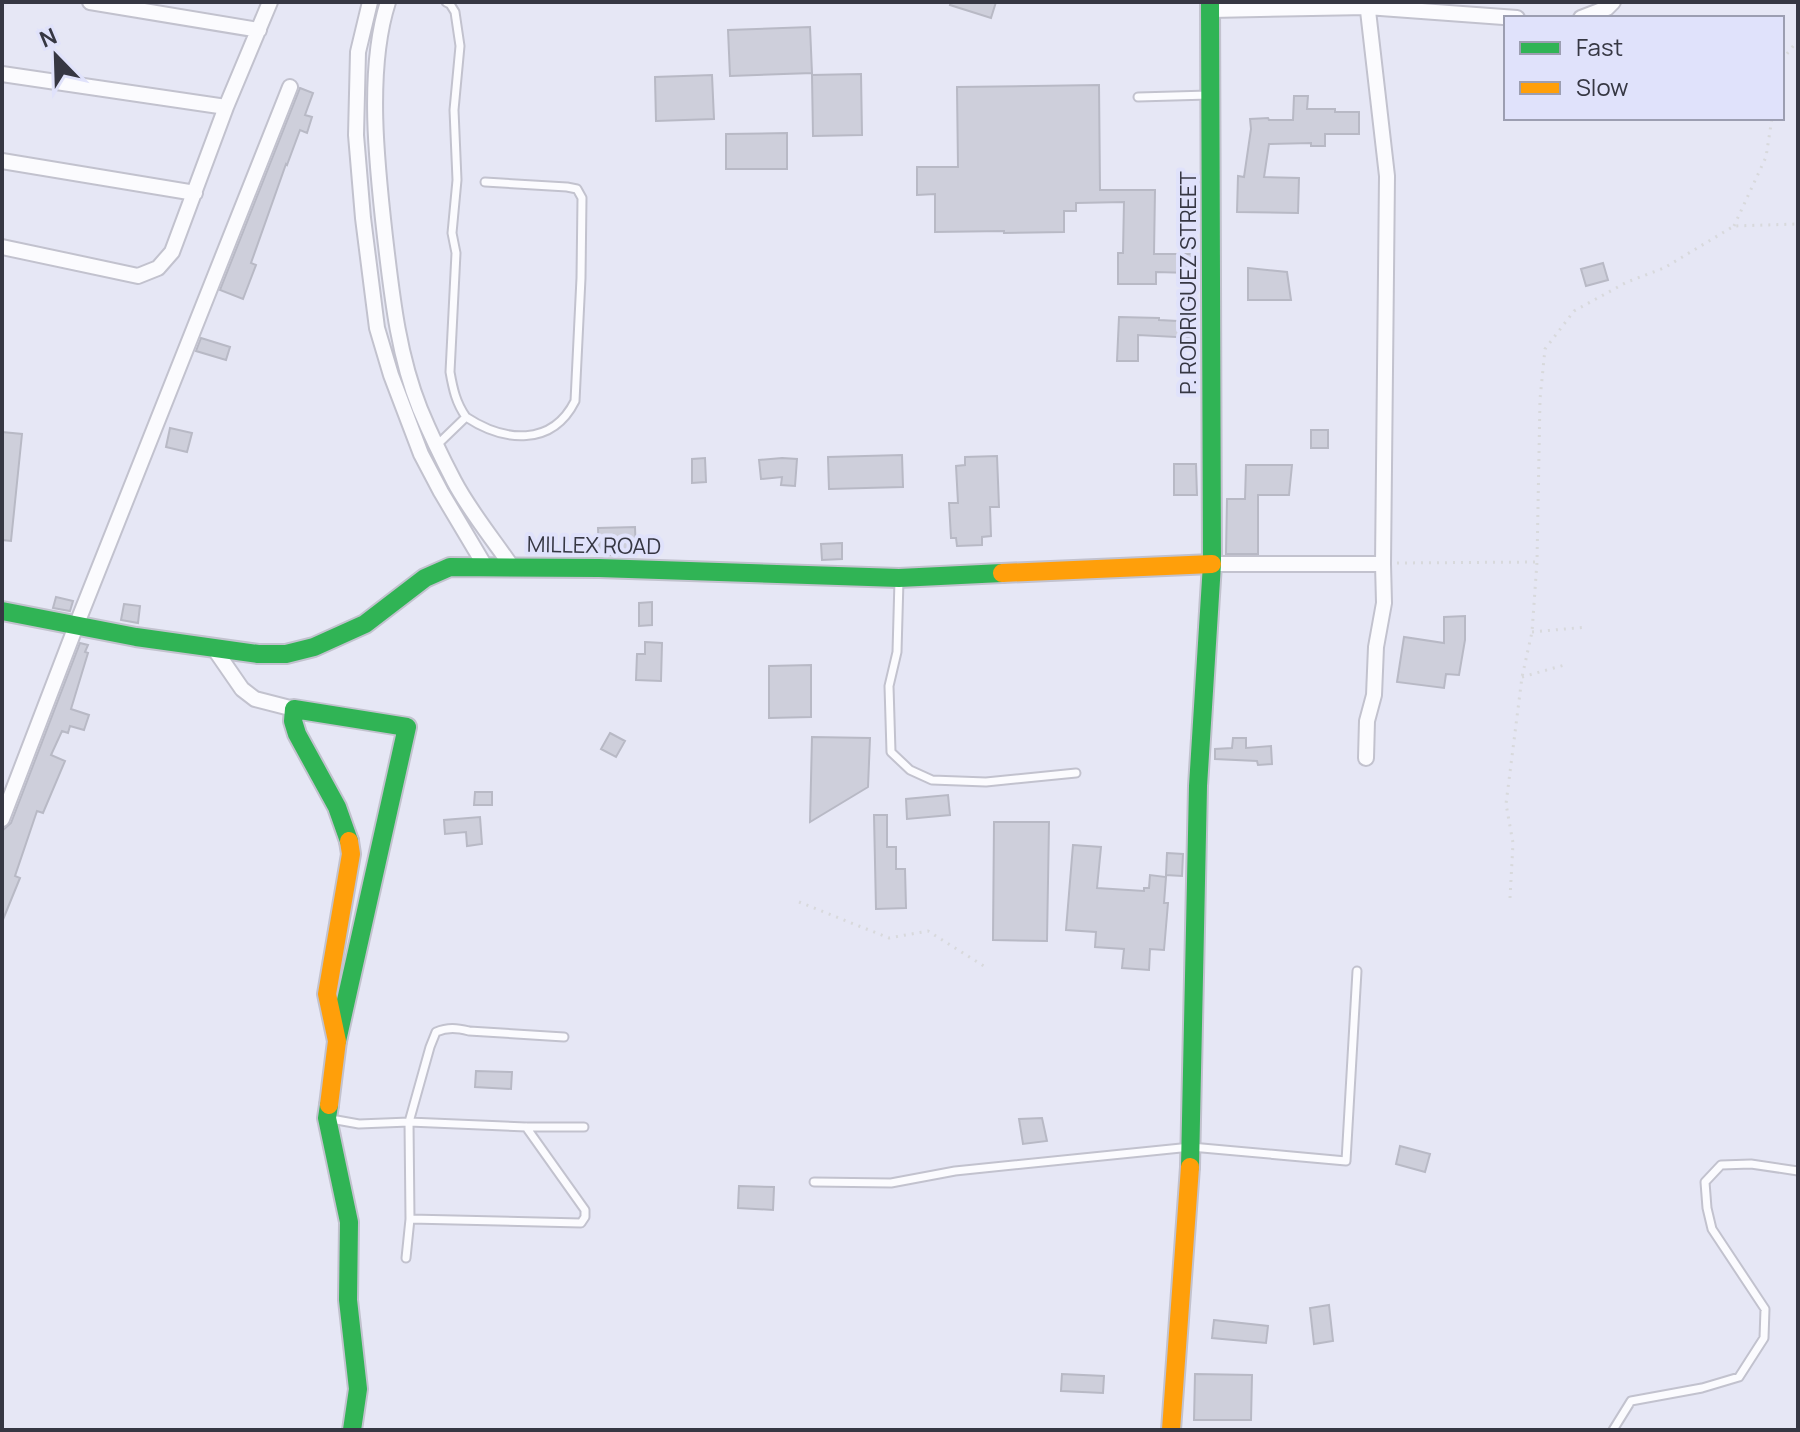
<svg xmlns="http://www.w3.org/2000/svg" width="1800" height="1432" font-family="Manrope,sans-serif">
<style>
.building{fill:#cecfdb;stroke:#b8b9c5;stroke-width:2}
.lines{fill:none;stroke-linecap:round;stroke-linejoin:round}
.lane-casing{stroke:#c2c2ce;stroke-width:11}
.street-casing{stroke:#c2c2ce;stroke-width:18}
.fast-casing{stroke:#c2c2ce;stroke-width:22}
.slow-casing{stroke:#c2c2ce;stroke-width:22}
.path{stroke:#d8d9dc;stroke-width:3;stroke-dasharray:2 6;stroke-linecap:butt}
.lane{stroke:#fbfbfe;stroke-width:7}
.street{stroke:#fbfbfe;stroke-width:14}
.fast{stroke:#30b455;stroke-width:18}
.slow{stroke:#ff9f0a;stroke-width:18}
.labels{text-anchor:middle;stroke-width:8;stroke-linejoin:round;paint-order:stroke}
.street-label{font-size:22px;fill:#363743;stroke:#e0e2fb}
</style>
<rect width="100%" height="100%" fill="#e6e7f5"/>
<path class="building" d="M 951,2 L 996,2 L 991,18 L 950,5 Z
M 810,27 L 812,73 L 730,76 L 728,30 Z
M 861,74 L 862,135 L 813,136 L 812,75 Z
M 712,75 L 714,119 L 656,121 L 655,77 Z
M 1099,85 L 1100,190 L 1155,190 L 1154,254 L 1191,254 L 1191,273 L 1156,272 L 1156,284 L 1118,284 L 1118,253 L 1123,253 L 1124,202 L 1076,203 L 1076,211 L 1064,211 L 1064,232 L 1004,233 L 1004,231 L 935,232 L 935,194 L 917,195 L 917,167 L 958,167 L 957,87 Z
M 300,88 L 313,93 L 305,115 L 312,117 L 307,133 L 300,130 L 287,165 L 286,164 L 251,263 L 256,265 L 243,299 L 220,290 Z
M 1294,96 L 1308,96 L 1307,109 L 1335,109 L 1335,112 L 1359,112 L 1359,134 L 1325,134 L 1325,146 L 1311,146 L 1311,143 L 1269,144 L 1264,177 L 1299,178 L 1298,213 L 1237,212 L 1238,176 L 1244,177 L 1251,129 L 1250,119 L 1268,118 L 1269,120 L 1293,120 Z
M 787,133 L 787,169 L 726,169 L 726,134 Z
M 1603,263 L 1608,280 L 1586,286 L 1581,269 Z
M 1248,268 L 1287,272 L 1291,300 L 1248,300 Z
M 1119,317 L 1159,318 L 1159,320 L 1196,322 L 1195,338 L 1138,335 L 1138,361 L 1117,361 Z
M 201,338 L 230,347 L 226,360 L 196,351 Z
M 170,428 L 192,433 L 187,452 L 166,447 Z
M 1311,430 L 1328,430 L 1328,448 L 1311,448 Z
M 2,432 L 22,434 L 11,541 L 2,540 Z
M 902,455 L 903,487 L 829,489 L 828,457 Z
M 997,456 L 999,507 L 990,507 L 991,536 L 982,537 L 982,545 L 957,546 L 956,538 L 951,538 L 949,503 L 958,503 L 956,466 L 965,465 L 965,457 Z
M 705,458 L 706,482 L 692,483 L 692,459 Z
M 782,458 L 797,459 L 795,486 L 781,485 L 782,477 L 761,479 L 759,460 Z
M 1174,464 L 1196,464 L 1197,495 L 1174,495 Z
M 1246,465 L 1292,465 L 1289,495 L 1258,495 L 1258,554 L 1226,554 L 1227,499 L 1245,499 Z
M 635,527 L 636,556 L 599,555 L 598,528 Z
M 842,543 L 842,559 L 822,560 L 821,544 Z
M 56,597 L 73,601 L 70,611 L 53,608 Z
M 652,602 L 652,625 L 639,626 L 639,603 Z
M 124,604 L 140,606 L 138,623 L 121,620 Z
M 1465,616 L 1465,640 L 1459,675 L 1446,674 L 1444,688 L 1397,682 L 1404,637 L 1444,643 L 1444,617 Z
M 645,642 L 662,643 L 661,681 L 636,680 L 637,654 L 645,654 Z
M 80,643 L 88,645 L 85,652 L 88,653 L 71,709 L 89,715 L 84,730 L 70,726 L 68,733 L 62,731 L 51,755 L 65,761 L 43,813 L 37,811 L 15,876 L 20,878 L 2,922 L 2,831 L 11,823 Z
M 811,665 L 811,717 L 769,718 L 769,666 Z
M 610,733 L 625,741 L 616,757 L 601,749 Z
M 812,737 L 870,738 L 868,787 L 810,822 Z
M 1233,738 L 1246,738 L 1246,748 L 1271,746 L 1272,764 L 1258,765 L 1257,761 L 1215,759 L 1215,749 L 1232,748 Z
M 475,792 L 492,792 L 492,805 L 474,805 Z
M 948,795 L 950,815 L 907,819 L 906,799 Z
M 874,815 L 887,815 L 887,847 L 896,847 L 896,869 L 905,869 L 906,908 L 876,909 Z
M 480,817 L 482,844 L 467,846 L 466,832 L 445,834 L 444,820 Z
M 994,822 L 1049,822 L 1047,941 L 993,940 Z
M 1073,845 L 1101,847 L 1097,888 L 1144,891 L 1144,888 L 1149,888 L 1150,875 L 1166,877 L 1164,903 L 1168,903 L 1164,950 L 1150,949 L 1149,970 L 1122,968 L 1124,949 L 1095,947 L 1096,932 L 1066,930 Z
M 1167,853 L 1183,854 L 1182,876 L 1166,875 Z
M 476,1071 L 512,1072 L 511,1089 L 475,1087 Z
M 1042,1118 L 1047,1141 L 1023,1144 L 1019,1119 Z
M 1400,1146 L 1430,1154 L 1425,1172 L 1396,1164 Z
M 739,1186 L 774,1187 L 773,1210 L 738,1208 Z
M 1329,1305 L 1333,1341 L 1314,1344 L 1310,1308 Z
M 1214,1320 L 1268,1326 L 1266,1343 L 1212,1338 Z
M 1062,1374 L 1104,1376 L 1103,1393 L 1061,1391 Z
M 1195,1374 L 1252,1375 L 1251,1420 L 1194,1420 Z"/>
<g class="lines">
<g class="lane-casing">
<path id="lane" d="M 1138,97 L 1209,95
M 466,417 C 504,442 552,447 575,401 L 581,278 L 582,198 L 577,189 L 567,187 L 485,182
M 437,445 L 466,417 C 456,403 453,389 450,372 L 456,253 L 452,233 L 457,180 L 454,110 L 460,46 L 455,12 L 450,4 L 446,2
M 899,580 L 897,652 L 889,686 L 891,752 L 910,770 L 932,780 L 986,782 L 1076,773
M 331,1119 L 359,1124 L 409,1122 L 526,1127 L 584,1127
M 814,1182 L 891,1183 L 955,1171 L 1191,1147 L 1346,1161 L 1357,971
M 410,1219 L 581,1223 L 585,1217 L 585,1210 L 526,1127
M 406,1258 L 410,1219 L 409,1122 L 430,1047 L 436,1032 C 448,1027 457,1028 469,1031 L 564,1037
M 1613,1430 L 1631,1401 L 1702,1388 L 1739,1377 L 1764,1338 L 1765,1309 L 1712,1229 L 1707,1208 L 1705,1182 L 1721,1165 L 1751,1164 L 1798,1171"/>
</g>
<g class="street-casing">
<path id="street" d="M 90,2 L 259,30
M 370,2 L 358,52 L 356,135 L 363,218 L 377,328 L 391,375 L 421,454 L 441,492 L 485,566
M 388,2 C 366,70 377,167 385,237 C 392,296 398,354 420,409 C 430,433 442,458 454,481 C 469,510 493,539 512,567
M 1211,10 L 1367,7 L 1517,18
M 1581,18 L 1607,8 L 1613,2
M 2,74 L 226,107
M 2,161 L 195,193
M 2,247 L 138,276 L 158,268 L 172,252 L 226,107 L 270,2
M 1212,564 L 1383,564
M 213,647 L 242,689 L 255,699 L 294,709
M 1366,758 L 1367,721 L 1374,695 L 1376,647 L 1384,603 L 1383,564 L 1387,176 L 1367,2
M 2,819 L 76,626 L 290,87"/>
</g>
<g class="fast-casing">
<path id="fast" d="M 2,611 L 136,637 L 258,654 L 286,654 L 314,647 L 365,624 L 425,578 L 450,567 L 599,568 L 899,578 L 1002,573
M 337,1041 L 407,727 L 294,709 L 293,721 L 297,734 L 337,807 L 349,841
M 329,1105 L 327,1118 L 349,1222 L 348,1300 L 358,1389 L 352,1430
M 1190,1167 L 1198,786 L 1212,564 L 1210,2"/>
</g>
<g class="slow-casing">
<path id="slow" d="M 1002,573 L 1212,564
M 329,1105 L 337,1041 L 327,994 L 351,854 L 349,841
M 1171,1430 L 1190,1167"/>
</g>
<path class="path" d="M 1782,60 L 1798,40
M 1734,226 L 1766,157 L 1772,118
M 1397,563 L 1537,562
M 1532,632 L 1587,627
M 1522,677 L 1568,664
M 1510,898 L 1513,843 L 1506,804 L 1522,677 L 1532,632 L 1537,562 L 1540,399 L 1545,349 L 1574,311 L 1627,282 L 1664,268 L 1734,226 L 1798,224
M 799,902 L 889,938 L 928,931 L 987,968"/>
<use href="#lane" class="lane"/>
<use href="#street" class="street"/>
<use href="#fast" class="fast"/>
<use href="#slow" class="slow"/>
</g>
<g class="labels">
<g class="street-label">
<text transform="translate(1188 283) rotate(-90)" y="8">P. RODRIGUEZ STREET</text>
<text transform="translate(594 545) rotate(1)" y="8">MILLEX ROAD</text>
</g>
</g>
<rect width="1800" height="1432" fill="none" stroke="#363743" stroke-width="8"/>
<rect x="1504" y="16" width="280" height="104" fill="#e0e2fb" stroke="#9c9eb1" stroke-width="2"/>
<rect x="1520" y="42" width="40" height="12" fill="#30b455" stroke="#9c9eb1" stroke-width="2"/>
<text x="1576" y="56" font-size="24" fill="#363743">Fast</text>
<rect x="1520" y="82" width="40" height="12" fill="#ff9f0a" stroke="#9c9eb1" stroke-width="2"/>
<text x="1576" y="96" font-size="24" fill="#363743">Slow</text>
<g transform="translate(56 56) rotate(337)" stroke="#e0e2fb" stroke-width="6" paint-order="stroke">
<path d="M0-6L14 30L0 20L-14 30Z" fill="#363743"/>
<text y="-12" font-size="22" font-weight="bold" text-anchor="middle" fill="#363743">N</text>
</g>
</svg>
